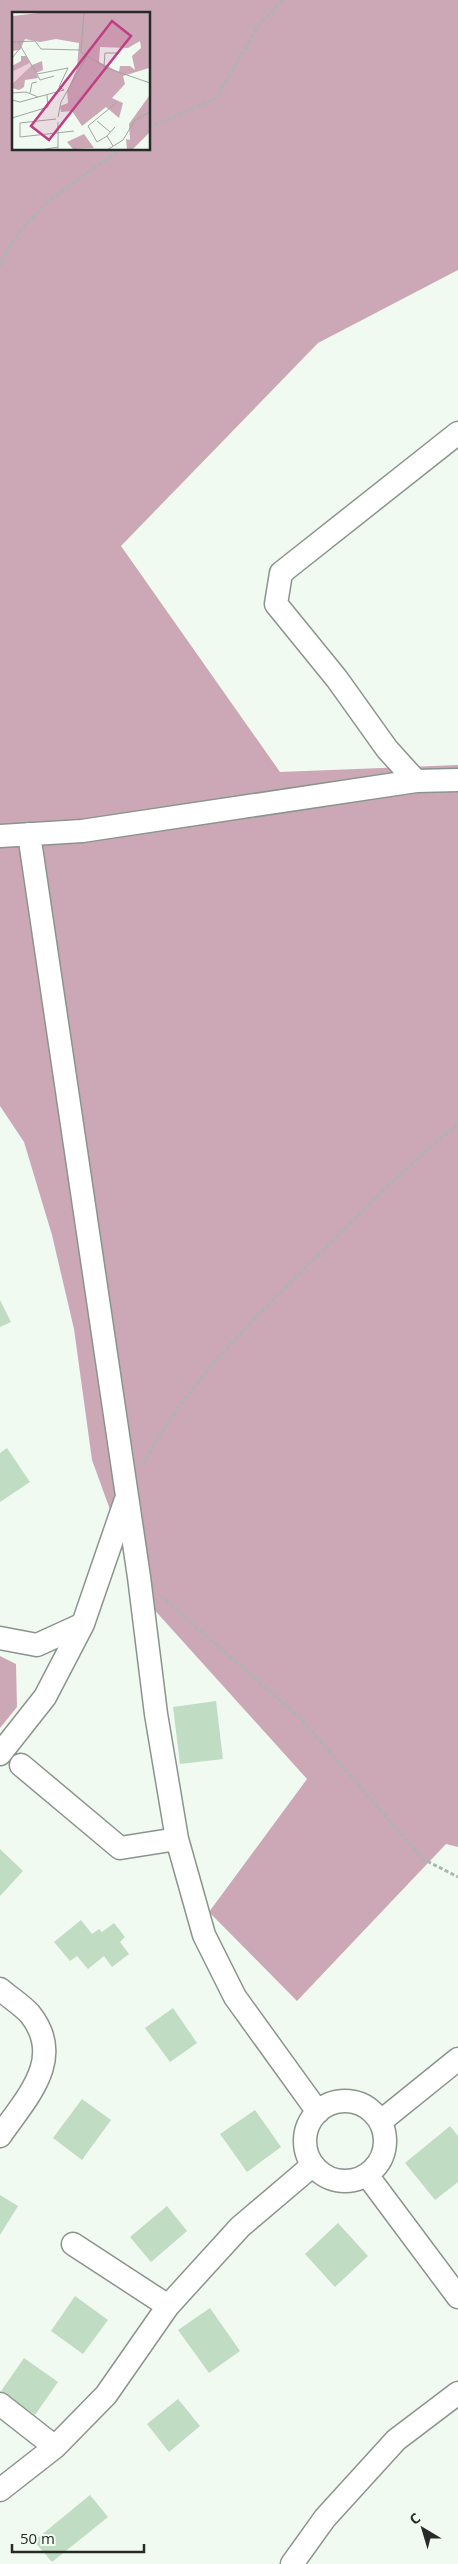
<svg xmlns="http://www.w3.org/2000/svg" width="458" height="2564" font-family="'Open Sans',sans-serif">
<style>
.forest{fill:#cca8b7;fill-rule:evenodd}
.building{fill:#c0dcc2}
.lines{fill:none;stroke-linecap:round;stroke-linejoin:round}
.minor-casing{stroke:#8b948c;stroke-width:25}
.path{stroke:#adb5ae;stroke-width:3;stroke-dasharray:4 2.5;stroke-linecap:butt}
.minor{stroke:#fff;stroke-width:22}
.inset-road{fill:none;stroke:#a0a7a0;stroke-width:1}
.view{fill:#c13e84;fill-opacity:0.15;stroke:#c13e84;stroke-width:2.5}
.inset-edge{fill:none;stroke:#272a27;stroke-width:2.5}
</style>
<rect width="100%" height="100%" fill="#f0faf1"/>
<path class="forest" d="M 0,0 L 458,0 L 458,270 L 318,343 L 121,546 L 280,772 L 458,765 L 458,1847 L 446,1844 L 297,2001 L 209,1912 L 307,1779 L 141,1595 L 92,1460 L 74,1329 L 52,1235 L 24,1142 L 0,1106 ZM 14,14 L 149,14 L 149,149 L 14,149 Z
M 0,1656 L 16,1664 L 17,1707 L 0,1728 Z"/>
<path class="building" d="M 0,1300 L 11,1322 L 0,1327 Z
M 7,1448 L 30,1482 L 0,1502 L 0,1453 Z
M 216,1701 L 223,1759 L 180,1764 L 173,1707 Z
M 0,1849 L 23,1871 L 0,1896 Z
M 81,1920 L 92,1934 L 99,1929 L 102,1932 L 114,1923 L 125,1937 L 120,1942 L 129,1954 L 112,1967 L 104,1956 L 88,1969 L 77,1956 L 70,1961 L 54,1942 Z
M 173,2008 L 197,2043 L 170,2062 L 145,2028 Z
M 82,2099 L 111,2120 L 82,2160 L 53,2138 Z
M 255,2110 L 281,2147 L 247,2172 L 220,2134 Z
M 450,2126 L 458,2136 L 458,2182 L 435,2200 L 405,2163 Z
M 0,2195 L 18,2206 L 0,2235 Z
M 167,2206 L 187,2231 L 151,2262 L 130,2237 Z
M 338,2223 L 368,2256 L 335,2287 L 305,2254 Z
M 75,2296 L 108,2320 L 83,2354 L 51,2331 Z
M 210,2308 L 240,2351 L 209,2373 L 178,2330 Z
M 24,2358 L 58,2382 L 35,2415 L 1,2391 Z
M 178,2399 L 200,2426 L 169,2452 L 147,2424 Z
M 90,2495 L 108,2517 L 52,2562 L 34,2541 Z"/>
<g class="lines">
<g class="minor-casing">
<path id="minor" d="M 416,781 L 387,749 L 337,679 L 276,604 L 281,573 L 458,433
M 29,834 L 139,1577 L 156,1714 L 177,1839 L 204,1935 L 235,1997 L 318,2112
M 0,836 L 82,831 L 416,781 L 458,780
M 0,1638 L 37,1645 L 83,1624
M 0,1754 L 45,1697 L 83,1624 L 125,1502
M 21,1765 L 120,1848 L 177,1839
M 0,1989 C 9,1997 22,2005 30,2014 C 66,2059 26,2098 0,2136
M305 2141a40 40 0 1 1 80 0a40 40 0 1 1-80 0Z
M 380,2122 L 458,2059
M 367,2175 L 458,2297
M 73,2244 L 168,2306
M 0,2404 L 55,2447
M 0,2490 L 55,2447 L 106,2395 L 168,2306 L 240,2227 L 313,2165
M 292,2564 L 325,2518 L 396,2440 L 458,2393"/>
</g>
<path class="path" d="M 149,128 L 215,99 L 259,25 L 283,0
M 0,267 C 20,213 76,182 121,149
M 143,1465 C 185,1383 255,1318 320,1253 C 365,1209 408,1163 458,1124
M 161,1596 L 300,1718 L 423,1859 L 458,1877"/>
<use href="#minor" class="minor"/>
</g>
<g transform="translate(12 12)">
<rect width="138" height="138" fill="#f0faf1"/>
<path d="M 18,51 L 20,53 L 0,72 L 0,60 Z" fill="#edcdda"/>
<path d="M 36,0 L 137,0 L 137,56 L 111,64 L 113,72 L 100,86 L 111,91 L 107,106 L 94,95 L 70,114 L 60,99 L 49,100 L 48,94 L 56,91 L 55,79 L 65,57 L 67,31 L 44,27 L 28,30 L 13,27 L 8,38 L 0,39 L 0,4 ZM 128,29 L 129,36 L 120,44 L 123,58 L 118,54 L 108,54 L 107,60 L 87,50 L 88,35 L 116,36 ZM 9,44 L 14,44 L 18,51 L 0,60 L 0,54 L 9,49 ZM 30,49 L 31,58 L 24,61 L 26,66 L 13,68 L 12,75 L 7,78 L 0,76 L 0,72 L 20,53 ZM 137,84 L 137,121 L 121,137 L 115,137 L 114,127 L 118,128 L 117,112 ZM 72,122 L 82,136 L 61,137 L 55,130 Z" fill="#cca8b7" fill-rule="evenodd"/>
<path class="inset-road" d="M 72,0 L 69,40 L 95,56 L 138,71M 0,30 L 23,29 L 29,37 L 68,38M 9,35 L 25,62 L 56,56 L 47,75 L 52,78M 0,46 L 9,35 L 7,30M 92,54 L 93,41 L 107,41M 25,62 L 28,68 L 42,64M 0,81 L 14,80 L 26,85 L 52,78M 18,81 L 20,71 L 25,70M 0,88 L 8,90 L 26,85M 46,105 L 49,90 L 75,44M 0,106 L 36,95 L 35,83M 44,107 L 8,111 L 8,125 L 62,119M 85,109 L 98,120M 95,124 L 85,130 L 76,114 L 104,91M 101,134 L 95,124 L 103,115M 28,138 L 46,135M 46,138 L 46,110M 95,138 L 111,128 L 123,108 L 138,100"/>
<path class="view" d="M 100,9 L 119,24 L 37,128 L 19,114 Z"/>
<rect width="138" height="138" class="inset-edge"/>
</g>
<g transform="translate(423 2529) rotate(322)" stroke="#f0faf1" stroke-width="4" paint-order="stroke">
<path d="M0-4L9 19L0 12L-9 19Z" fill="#272a27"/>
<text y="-8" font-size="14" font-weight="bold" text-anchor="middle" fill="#272a27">С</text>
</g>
<path d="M12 2544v8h132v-8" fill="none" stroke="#272a27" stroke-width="2.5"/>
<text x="20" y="2544" font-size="15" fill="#272a27" stroke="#f0faf1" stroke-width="4" paint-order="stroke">50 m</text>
</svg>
